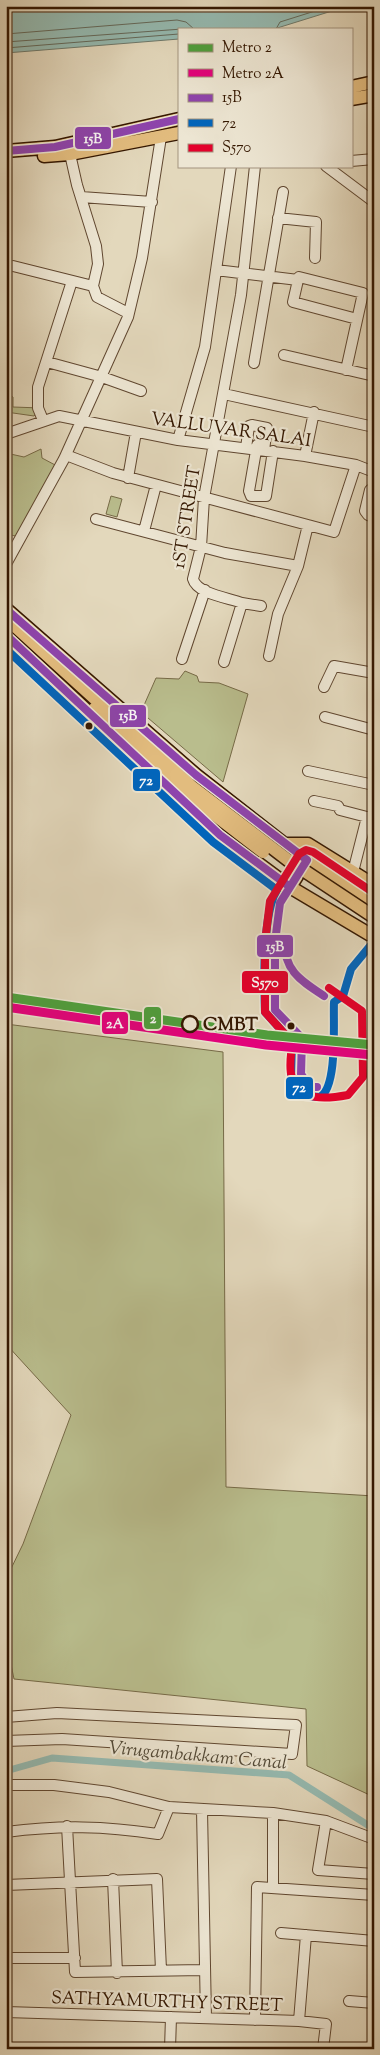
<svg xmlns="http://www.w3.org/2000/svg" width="380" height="2055" font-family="'Sorts Mill Goudy',serif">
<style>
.green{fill:#b9bd8d;stroke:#766a47}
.water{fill:#95bab1;stroke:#6e796b}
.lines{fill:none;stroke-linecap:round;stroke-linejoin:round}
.shore{stroke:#646859;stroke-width:1}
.canal{stroke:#95bab1;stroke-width:7}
.minor-casing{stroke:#604730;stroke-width:12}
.major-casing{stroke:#341701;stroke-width:15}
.minor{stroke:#ede6d3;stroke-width:10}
.major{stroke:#e2bc7e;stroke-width:12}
.major-bridge-casing{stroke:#341701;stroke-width:15;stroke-linecap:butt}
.major-bridge{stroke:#e2bc7e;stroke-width:12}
.bus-1-casing{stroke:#ede6d3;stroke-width:11}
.bus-2-casing{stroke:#ede6d3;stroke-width:11}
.bus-3-casing{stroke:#ede6d3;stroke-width:11}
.bus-1{stroke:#8e44ad;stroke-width:8}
.bus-2{stroke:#0065bd;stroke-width:8}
.bus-3{stroke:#e4002b;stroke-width:8}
.metro-1-casing{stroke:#ede6d3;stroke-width:12}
.metro-2-casing{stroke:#ede6d3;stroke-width:12}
.metro-1{stroke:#4ea03d;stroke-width:9}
.metro-2{stroke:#e5007d;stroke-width:9}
.bus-dot{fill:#341701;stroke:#ede6d3;stroke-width:2}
.stop-dot{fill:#ede6d3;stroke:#341701;stroke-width:2.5}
.labels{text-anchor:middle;stroke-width:4.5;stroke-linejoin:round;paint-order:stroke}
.street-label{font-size:18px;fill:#341701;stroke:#ede6d3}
.stop-label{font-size:18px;font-weight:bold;fill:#341701;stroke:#ede6d3;text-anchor:start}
.water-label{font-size:19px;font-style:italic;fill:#514836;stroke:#ede6d3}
.line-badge{stroke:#ede6d3;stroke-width:2}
.badge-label{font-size:14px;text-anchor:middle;font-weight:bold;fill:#fff}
</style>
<rect width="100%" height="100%" fill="#e3d8bc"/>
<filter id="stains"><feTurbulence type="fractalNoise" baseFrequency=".004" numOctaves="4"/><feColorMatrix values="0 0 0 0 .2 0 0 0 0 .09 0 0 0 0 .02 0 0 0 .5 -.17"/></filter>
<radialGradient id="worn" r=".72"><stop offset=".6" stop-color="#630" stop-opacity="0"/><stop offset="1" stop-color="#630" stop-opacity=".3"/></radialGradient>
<path class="green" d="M 6,393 L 13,397 L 13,407 L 41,408 L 34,416 L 6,412 Z
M 41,449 L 42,458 L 57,466 L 20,537 L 6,534 L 6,453 L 24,457 Z
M 111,496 L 122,499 L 117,517 L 106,514 Z
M 185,671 L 197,676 L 199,682 L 219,683 L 248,694 L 223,782 L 141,712 L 156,678 L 179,679 Z
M 6,1024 L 223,1052 L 226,1487 L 374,1496 L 374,1797 L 307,1766 L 306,1709 L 14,1679 L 6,1640 L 6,1579 L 23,1544 L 71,1415 L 6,1344 Z"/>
<path class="water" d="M 6,6 L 348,6 L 274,29 L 179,29 L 179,39 L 6,53 Z"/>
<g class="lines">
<path class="shore" d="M 276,29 L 280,22 L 331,6
M 6,34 L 177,20 L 186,22 L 194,29
M 6,42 L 182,29
M 6,48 L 179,34"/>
<path class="canal" d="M 6,1771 L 52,1758 L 289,1775 L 374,1829"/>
<g class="minor-casing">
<path id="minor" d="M 70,154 L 77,185 L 96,246 L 98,264 L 93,286 L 97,297 L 128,313
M 351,161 L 374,159
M 326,166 L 374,202
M 81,197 L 152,202
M 278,218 L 316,222 L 315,258
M 13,266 L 93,286
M 216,270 L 298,280 L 293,302 L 357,319
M 298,280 L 299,277 L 363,293 L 346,370
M 284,355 L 374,376
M 47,362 L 102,377 L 141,391
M 254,363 L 283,192
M 224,394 L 374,427
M 43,420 L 38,408 L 38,387 L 72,281
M 6,434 L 59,416 L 178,440 L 305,456 L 356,465 L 374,472
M 178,440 L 205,347 L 231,166
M 257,445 L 249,491 L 251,496 L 266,496 L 273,451
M 246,448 L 249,426 L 252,425 L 267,428 L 264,450
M 66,455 L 113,473 L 334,532 L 356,465
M 305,456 L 314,412
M 128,478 L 136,432
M 374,487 L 370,490 L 365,511 L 368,515 L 374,517
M 96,519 L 225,553 L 298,566
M 144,531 L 156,485
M 6,564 L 64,459 L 128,317 L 142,258 L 161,137
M 242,603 L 261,606
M 269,656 L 278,614 L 298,566 L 308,525
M 182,659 L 205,590
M 224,662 L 242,603 C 229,598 197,594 193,579 L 201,547 L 204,498 L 241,295 L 255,166
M 324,687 L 334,666 L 374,673
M 325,717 L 374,730
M 308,771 L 374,785
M 314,801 L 338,806 L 340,810 L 367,817 L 353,872
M 6,1717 L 57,1713 L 296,1725 L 292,1754 L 62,1739 L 6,1741
M 8,1785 L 54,1785 L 109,1792 L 169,1807 L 273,1813 L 326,1821 L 374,1839
M 202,1810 L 206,2018
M 273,1813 L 273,1887
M 326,1821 L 318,1870 L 374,1874
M 67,1826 L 75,1972 L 204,1970
M 6,1832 C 61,1825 104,1826 158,1834 L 169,1807
M 113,1879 L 117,1973
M 6,1885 L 157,1879 L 161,1970
M 281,1933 L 374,1941
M 6,1958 L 75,1958
M 349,2001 L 374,2003
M 6,2012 L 299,2021 L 326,2024 L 323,2049
M 255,2020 L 257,1887 L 374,1895
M 299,2021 L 306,1935
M 170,2049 L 171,2017"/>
</g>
<g class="major-casing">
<path id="major" d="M 351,87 L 374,82
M 351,99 L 374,95
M 6,151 L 55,147 L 179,119
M 44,156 L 70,154 L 179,133
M 6,609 L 196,775 L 292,850 L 374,905
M 6,635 L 220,835 L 290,887 L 374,937
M 284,844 L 308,844 L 374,885
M 290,887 L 307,860"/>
</g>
<use href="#minor" class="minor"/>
<use href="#major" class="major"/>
<g class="major-bridge-casing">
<path id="major-bridge" d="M 6,618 L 191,786 L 288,860 L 374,917
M 94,709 L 189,795 L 263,852"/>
</g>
<use href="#major-bridge" class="major-bridge"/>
<g class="bus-1-casing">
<path id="bus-1" d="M 6,151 L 55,147 L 179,119
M 6,609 L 196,775 L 307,860 L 280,903 L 275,942 L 275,1010 L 302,1038 L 301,1074 L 310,1087 L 317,1087
M 6,635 L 220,835 L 290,887
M 283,938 C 285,971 298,979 324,996"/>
</g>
<g class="bus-2-casing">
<path id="bus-2" d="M 6,649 L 213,842 L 277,890 C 262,914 264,982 265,1012 L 292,1042 L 291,1077 L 306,1096 L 320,1097 C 338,1087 333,1022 334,1002 L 343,996 L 351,969 L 370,946"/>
</g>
<g class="bus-3-casing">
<path id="bus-3" d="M 329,988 L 362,1011 L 363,1077 L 348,1095 C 327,1099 300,1102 292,1077 C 288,1067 292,1052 292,1042 L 265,1012 L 265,942 L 270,901 L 299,854 L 306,850 L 313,852 L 374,893"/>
</g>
<use href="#bus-1" class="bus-1"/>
<use href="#bus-2" class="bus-2"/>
<use href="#bus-3" class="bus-3"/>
<g class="metro-1-casing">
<path id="metro-1" d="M 6,997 L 267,1035 L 374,1045"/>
</g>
<g class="metro-2-casing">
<path id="metro-2" d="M 6,1007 L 266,1045 L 373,1055"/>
</g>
<use href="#metro-1" class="metro-1"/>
<use href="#metro-2" class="metro-2"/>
</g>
<g class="bus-dot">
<circle cx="89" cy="726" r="4.5"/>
<circle cx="291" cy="1026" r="4.5"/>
</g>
<circle class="stop-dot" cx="190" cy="1024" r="8"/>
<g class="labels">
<g class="street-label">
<text transform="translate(231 429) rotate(8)" y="6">VALLUVAR SALAI</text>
<text transform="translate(186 517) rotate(-81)" y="6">1ST STREET</text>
<text transform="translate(167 2001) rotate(2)" y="6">SATHYAMURTHY STREET</text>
</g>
<g class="stop-label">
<text x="203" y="1030">CMBT</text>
</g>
<g class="water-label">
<text transform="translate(198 1754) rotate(5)" y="7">Virugambakkam Canal</text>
</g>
</g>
<g class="line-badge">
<rect x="74" y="126" width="38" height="24" rx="5" fill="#8e44ad"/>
<rect x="109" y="704" width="38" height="24" rx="5" fill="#8e44ad"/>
<rect x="132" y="768" width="29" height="24" rx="5" fill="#0065bd"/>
<rect x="256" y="934" width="38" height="24" rx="5" fill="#8e44ad"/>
<rect x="241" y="970" width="48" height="24" rx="5" fill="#e4002b"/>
<rect x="143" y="1006" width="19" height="24" rx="5" fill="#4ea03d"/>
<rect x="101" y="1011" width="28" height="24" rx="5" fill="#e5007d"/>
<rect x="285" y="1076" width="29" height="24" rx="5" fill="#0065bd"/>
</g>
<g class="badge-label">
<text x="93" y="143">15B</text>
<text x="128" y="720">15B</text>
<text x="146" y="785">72</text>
<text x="275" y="951">15B</text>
<text x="265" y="987">S570</text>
<text x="153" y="1023">2</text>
<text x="115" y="1028">2A</text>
<text x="299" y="1092">72</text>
</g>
<rect width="380" height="2055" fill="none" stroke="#e3d8bc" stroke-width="25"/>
<rect x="8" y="8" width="365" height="2040" fill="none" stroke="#341701" stroke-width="2.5"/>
<rect x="12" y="12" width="355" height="2030" fill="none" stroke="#341701"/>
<rect x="178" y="28" width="175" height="140" fill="#ede6d3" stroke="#a3937f"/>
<rect x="188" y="44" width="25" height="8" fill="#4ea03d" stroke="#a3937f"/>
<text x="222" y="52" font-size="15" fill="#341701">Metro 2</text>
<rect x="188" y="69" width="25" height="8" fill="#e5007d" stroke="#a3937f"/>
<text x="222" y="78" font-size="15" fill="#341701">Metro 2A</text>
<rect x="188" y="94" width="25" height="8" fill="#8e44ad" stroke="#a3937f"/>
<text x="222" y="102" font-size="15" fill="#341701">15B</text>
<rect x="188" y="119" width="25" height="8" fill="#0065bd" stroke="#a3937f"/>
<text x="222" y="128" font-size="15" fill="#341701">72</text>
<rect x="188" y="144" width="25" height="8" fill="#e4002b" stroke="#a3937f"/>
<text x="222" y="152" font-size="15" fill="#341701">S570</text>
<rect width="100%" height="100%" filter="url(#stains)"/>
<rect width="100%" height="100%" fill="url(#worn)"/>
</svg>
